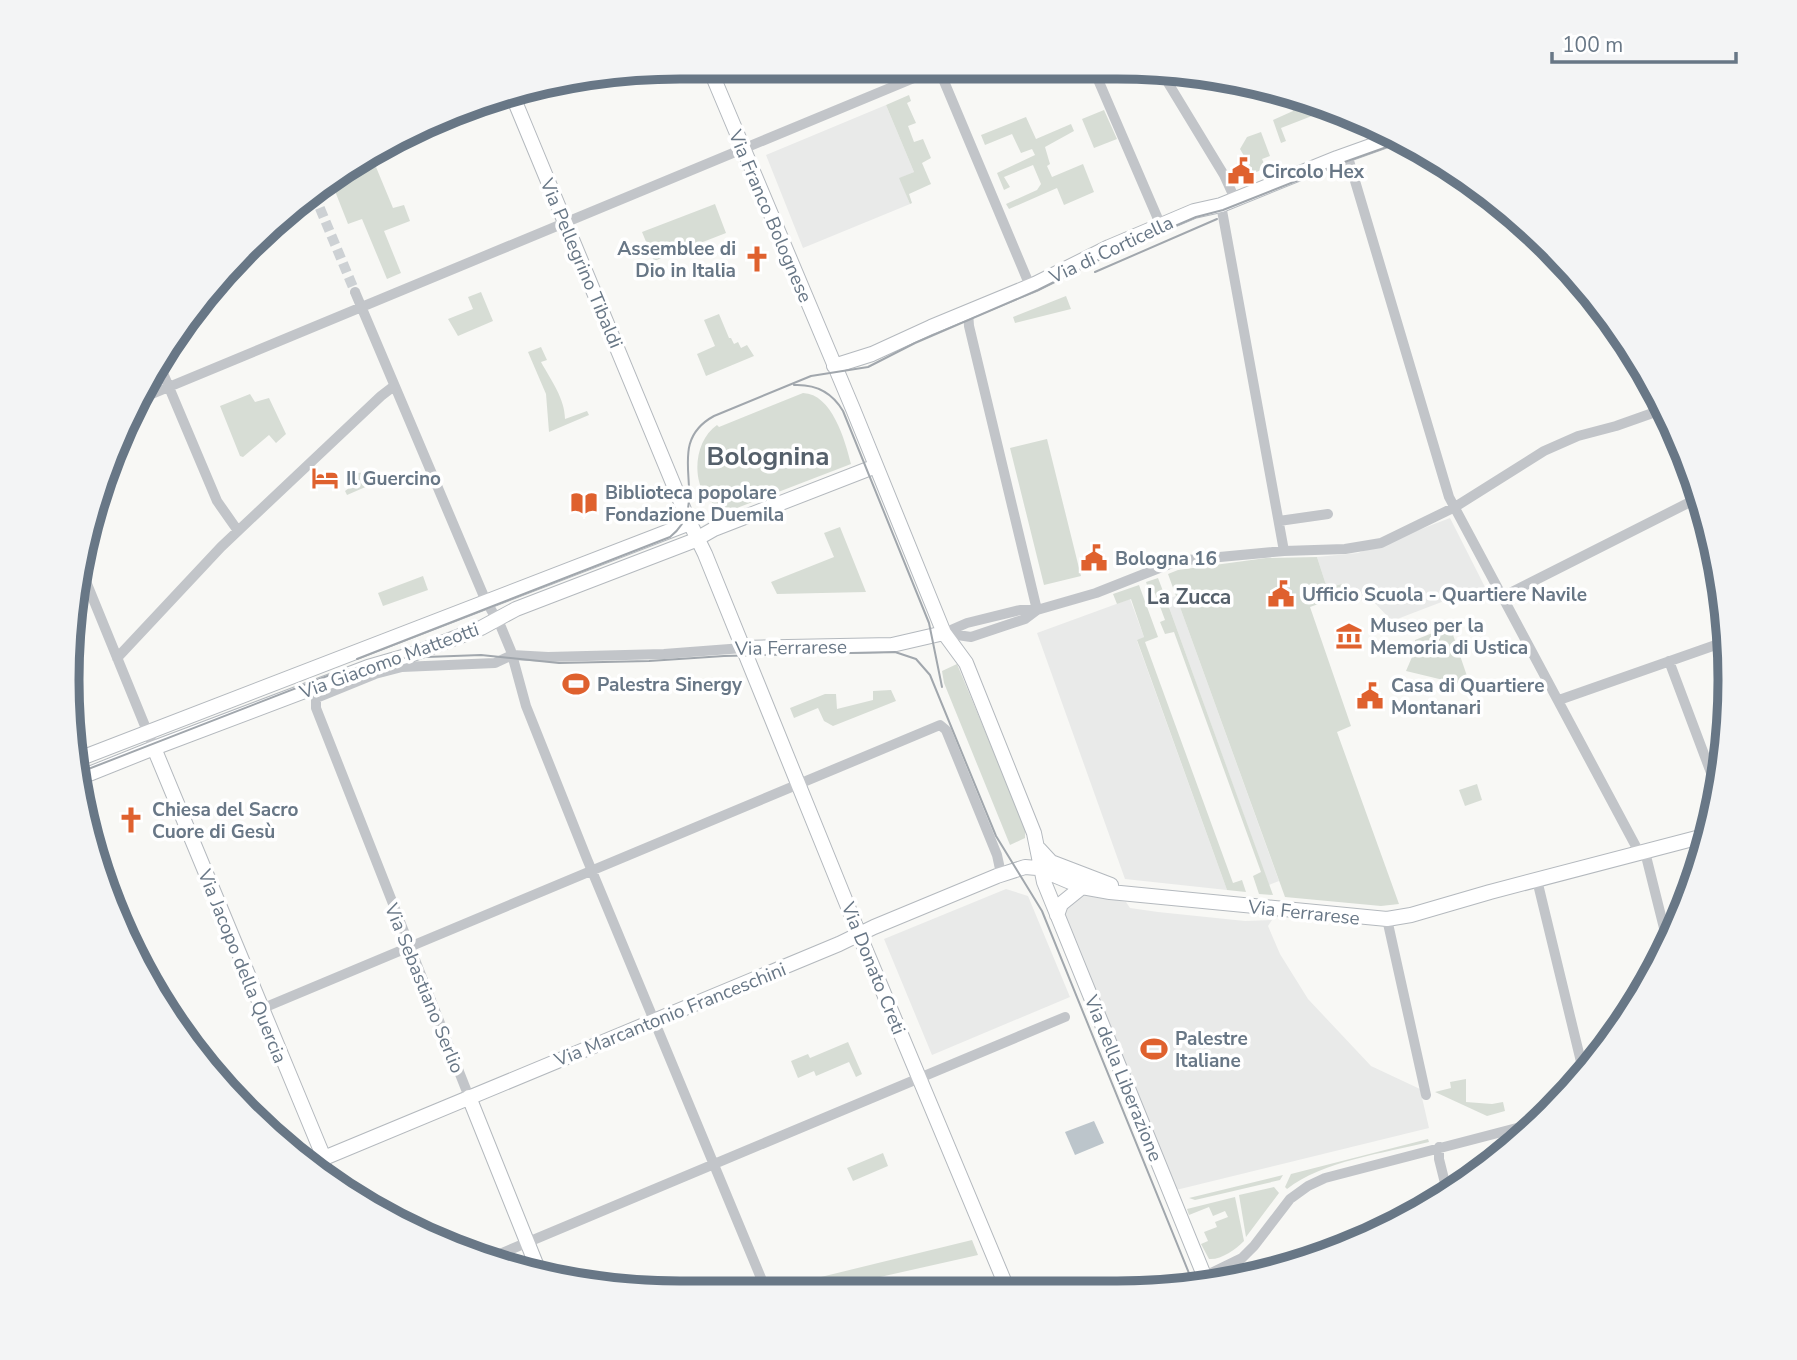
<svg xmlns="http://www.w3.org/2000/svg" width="1797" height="1360" font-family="'Nunito Sans',sans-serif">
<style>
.built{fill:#e9eae9}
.green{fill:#d7ddd5}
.water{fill:#bcc5cb}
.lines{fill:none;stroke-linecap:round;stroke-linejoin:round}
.street-tunnel{stroke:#cdd1d4;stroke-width:10;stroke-dasharray:10 5;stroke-linecap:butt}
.secondary-casing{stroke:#b4b9be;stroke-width:16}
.street{stroke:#c2c5c9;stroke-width:10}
.secondary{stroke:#fff;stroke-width:14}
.tram{stroke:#a1a7ad;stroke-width:2}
.labels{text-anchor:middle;stroke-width:7;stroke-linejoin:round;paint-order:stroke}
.poi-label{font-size:19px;font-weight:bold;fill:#687786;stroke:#fff;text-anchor:start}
.street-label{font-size:19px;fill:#687786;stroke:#fff}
.neighbourhood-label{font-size:21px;font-weight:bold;fill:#55606b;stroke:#fff}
.district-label{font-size:26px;font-weight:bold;fill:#55606b;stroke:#fff}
.rim{fill:none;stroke:#687786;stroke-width:9}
</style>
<rect width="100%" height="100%" fill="#f8f8f5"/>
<path class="built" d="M 886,105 L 914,172 L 900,178 L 910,204 L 803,248 L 766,155 Z
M 1450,518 L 1490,597 L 1478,602 L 1473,590 L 1392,621 L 1370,598 L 1353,603 L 1345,583 L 1327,588 L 1317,557 L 1358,553 Z
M 1176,596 L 1279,881 L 1269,885 L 1166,599 Z
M 1130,599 L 1144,637 L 1137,641 L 1227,890 L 1125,879 L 1037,633 Z
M 1006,889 L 1028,896 L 1070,997 L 932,1055 L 884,939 Z
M 1086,894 L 1126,902 L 1130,908 L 1158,912 L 1245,921 L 1272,920 L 1268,926 L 1280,954 L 1308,999 L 1371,1066 L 1420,1089 L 1429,1128 L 1176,1190 L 1064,914 L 1064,911 L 1079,895 Z"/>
<path class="green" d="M 1285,91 L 1313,104 L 1317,114 L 1281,128 L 1286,141 L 1281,143 L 1273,120 L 1293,111 Z
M 909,95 L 911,101 L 907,103 L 916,123 L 908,126 L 914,142 L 923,139 L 931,158 L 922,163 L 931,184 L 909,194 L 912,203 L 910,204 L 899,178 L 914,172 L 886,105 Z
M 1104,110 L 1117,139 L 1094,148 L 1082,119 Z
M 1026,117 L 1036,139 L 1071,124 L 1074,131 L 1045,147 L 1050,164 L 1047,166 L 1052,177 L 1083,164 L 1094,192 L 1064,205 L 1057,188 L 1009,209 L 1006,204 L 1037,190 L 1041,184 L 1033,165 L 1004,177 L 1010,187 L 1004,190 L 997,173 L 1035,155 L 1032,149 L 1021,153 L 1012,134 L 985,145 L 981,135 Z
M 1261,132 L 1270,156 L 1262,159 L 1266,168 L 1254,173 L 1240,149 L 1247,137 Z
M 352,165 L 356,175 L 376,167 L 393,208 L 404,205 L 410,221 L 384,231 L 401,273 L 387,279 L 362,219 L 348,224 L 331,181 Z
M 715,204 L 726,233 L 654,261 L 642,232 Z
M 481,292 L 493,321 L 458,336 L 448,319 L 473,309 L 468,297 Z
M 1066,296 L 1071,309 L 1015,323 L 1013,317 Z
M 719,314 L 729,338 L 731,338 L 734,344 L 738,342 L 741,348 L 747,345 L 754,356 L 706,376 L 697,354 L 715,346 L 704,320 Z
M 541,347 L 547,360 L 541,362 C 551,380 565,399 565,419 L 587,411 L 589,415 L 549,432 L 546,394 L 528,352 Z
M 803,393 C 832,394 845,440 851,464 L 737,508 C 691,515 686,446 717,425 L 719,427 Z
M 250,394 L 255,402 L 269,398 L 286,434 L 276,443 L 269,435 L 243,457 L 240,456 L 220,406 Z
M 1047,439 L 1081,576 L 1044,585 L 1010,448 Z
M 381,472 L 384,479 L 347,495 L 345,491 L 354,484 L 354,473 Z
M 840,527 L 866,592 L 777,594 L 771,582 L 834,557 L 824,533 Z
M 1317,557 L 1327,588 L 1345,583 L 1349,593 L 1310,607 L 1351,726 L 1337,732 L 1399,904 L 1381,906 L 1285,897 L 1168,574 L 1178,570 L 1266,558 Z
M 423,576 L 428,590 L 383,606 L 378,593 Z
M 1158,578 L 1166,599 L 1273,895 L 1259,894 L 1253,876 L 1261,872 L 1174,632 L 1165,634 L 1160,622 L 1165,620 L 1155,593 L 1150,594 L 1146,582 Z
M 1139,585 L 1158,637 L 1145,642 L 1233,883 L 1242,880 L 1246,892 L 1227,890 L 1137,640 L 1144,637 L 1131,599 L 1117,604 L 1113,594 Z
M 1450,626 L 1468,679 L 1460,684 L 1406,671 L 1415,650 L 1415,640 Z
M 957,664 L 1025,827 L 1025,838 L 1010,845 L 944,683 L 942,671 Z
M 891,690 L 896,701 L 833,726 L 824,721 L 818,708 L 794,718 L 790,708 L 825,694 L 836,694 L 837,709 L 873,700 L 873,691 Z
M 1477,784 L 1482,800 L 1465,806 L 1459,790 Z
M 848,1042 L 862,1074 L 856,1077 L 849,1062 L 816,1076 L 814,1071 L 798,1078 L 791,1061 L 808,1054 L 810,1058 Z
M 1466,1079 L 1466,1102 L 1492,1104 L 1503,1102 L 1505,1111 L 1487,1116 L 1435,1092 L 1451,1088 L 1450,1082 Z
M 1428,1139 L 1429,1142 C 1385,1153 1322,1161 1287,1189 L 1285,1187 L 1291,1174 Z
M 883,1153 L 888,1166 L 853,1181 L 847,1168 Z
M 1283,1175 L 1280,1180 L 1195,1200 L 1189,1198 Z
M 1274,1187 L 1279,1193 L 1246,1237 L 1239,1195 Z
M 1235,1197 L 1244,1241 C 1235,1250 1221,1260 1209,1259 L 1201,1244 L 1208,1241 L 1204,1232 L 1217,1227 L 1215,1222 L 1228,1217 L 1225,1211 L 1213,1216 L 1209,1207 L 1189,1215 L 1187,1209 Z
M 972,1240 L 978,1255 L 840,1286 L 840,1288 L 776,1288 Z"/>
<path class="water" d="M 1094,1121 L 1104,1143 L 1075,1155 L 1065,1132 Z"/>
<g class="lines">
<path class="street-tunnel" d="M 314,194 L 355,292"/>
<g class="secondary-casing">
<path id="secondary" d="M 709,67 L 853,409 L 944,633 L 966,663 L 1034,833 L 1044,882 L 1208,1285
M 511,92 L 687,517 L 705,554 L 859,934 L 1007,1288
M 834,366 L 872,354 L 931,327 L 1035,284 L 1109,247 L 1194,211 L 1221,205 L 1337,158 L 1390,139
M 743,648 L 892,645 L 944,633
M 154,748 L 324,1158 L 839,944 L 874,927 L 997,876 L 1025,867 L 1037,868 L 1082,887 L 1110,892 L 1387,919 L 1411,915 L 1490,892 L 1708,835
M 76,760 L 690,523
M 79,778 L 154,748 L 368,667 L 413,654 L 481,628 L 516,609 L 693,541 L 714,529 L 876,466
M 1039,849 L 1051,862 L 1111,885
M 1057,915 L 1061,904 L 1082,887
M 469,1097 L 540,1274"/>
</g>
<path class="street" d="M 938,67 L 1030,286
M 1093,68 L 1161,226
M 1159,68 L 1224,175 L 1235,199
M 1347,154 L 1449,497 L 1640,854
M 1221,205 L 1284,551
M 355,292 L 485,599 L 501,627 L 511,651 L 526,706 L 587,859 L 761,1278
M 968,311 L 969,326 L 1037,610
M 160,366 L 217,501 L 238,531
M 135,401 L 938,68
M 1279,521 L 1328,514
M 78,562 L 154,748
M 1504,596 L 1700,497
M 944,633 L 967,623 L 1020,610 L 1037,610 L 1096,593 L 1177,561 L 1284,551 L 1345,549 L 1381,543 L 1455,507 L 1544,451 L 1578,436 L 1616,426 L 1664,409
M 944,633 L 971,637 L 1025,619 L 1037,610
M 117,658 L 221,547 L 381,396 L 394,386
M 1669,661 L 1719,794
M 1559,700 L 1727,641
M 1645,852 L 1668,944
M 1537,880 L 1584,1074
M 1387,919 L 1426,1095
M 261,1009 L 940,725 L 946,730 L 997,855 L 1000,869 L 997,876
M 469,1097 L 316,708 L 316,698 L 375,674 L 402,667 L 495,663 L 512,655 L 548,657 L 664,654 L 743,648
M 1439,1147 L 1439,1159 L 1448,1195
M 324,1158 L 334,1183
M 483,1261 L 1065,1017
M 1205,1276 L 1242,1258 L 1254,1246 L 1290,1199 L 1308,1186 L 1325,1178 L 1540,1122"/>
<use href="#secondary" class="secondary"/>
<path class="tram" d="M 1095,272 L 1217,219
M 794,385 C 816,384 832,392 843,411 L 929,623 L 942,687
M 357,659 L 670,537 C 715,502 659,446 714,416 L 811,376 L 868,367 L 915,343 L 1038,290 L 1112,253 L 1196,217 L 1223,210 L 1339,164 L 1398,143
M 78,773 L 335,673 L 399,658 L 481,655 L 559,663 L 649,661 L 724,656 L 895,652 L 916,659 L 930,675 L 996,836 L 1042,911 L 1195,1288"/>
</g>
<defs>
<g id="civic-bare" transform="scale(2.1)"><path d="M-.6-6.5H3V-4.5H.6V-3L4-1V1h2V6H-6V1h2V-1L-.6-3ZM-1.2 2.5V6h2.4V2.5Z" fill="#df612e" stroke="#fff" stroke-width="2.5" paint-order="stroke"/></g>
<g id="church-bare" transform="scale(2.1)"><path d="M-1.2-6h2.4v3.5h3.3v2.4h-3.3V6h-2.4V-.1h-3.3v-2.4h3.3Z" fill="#df612e" stroke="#fff" stroke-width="2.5" paint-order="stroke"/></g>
<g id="hotel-bare" transform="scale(2.1)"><path d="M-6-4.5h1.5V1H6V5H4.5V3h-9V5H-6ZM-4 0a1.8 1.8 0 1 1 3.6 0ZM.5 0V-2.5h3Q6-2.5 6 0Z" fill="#df612e" stroke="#fff" stroke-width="2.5" paint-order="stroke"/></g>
<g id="library-bare" transform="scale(2.1)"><path d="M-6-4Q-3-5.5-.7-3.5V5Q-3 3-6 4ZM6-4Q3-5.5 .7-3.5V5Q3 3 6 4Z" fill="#df612e" stroke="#fff" stroke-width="2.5" paint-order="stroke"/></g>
<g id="museum-bare" transform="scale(2.1)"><path d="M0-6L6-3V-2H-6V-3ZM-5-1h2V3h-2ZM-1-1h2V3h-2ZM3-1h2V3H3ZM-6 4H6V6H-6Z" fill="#df612e" stroke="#fff" stroke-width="2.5" paint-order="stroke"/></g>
<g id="stadium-bare" transform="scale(2.1)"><path d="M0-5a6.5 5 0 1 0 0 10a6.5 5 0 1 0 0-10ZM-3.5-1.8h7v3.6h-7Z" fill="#df612e" stroke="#fff" stroke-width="2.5" paint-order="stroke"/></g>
</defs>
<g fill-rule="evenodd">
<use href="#civic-bare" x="1241" y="171"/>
<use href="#church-bare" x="757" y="259"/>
<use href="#hotel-bare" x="325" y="478"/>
<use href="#library-bare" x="584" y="503"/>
<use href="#civic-bare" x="1094" y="558"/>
<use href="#civic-bare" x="1281" y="594"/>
<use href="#museum-bare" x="1349" y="636"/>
<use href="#stadium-bare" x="576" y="684"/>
<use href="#civic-bare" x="1370" y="696"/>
<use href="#church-bare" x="131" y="820"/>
<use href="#stadium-bare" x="1154" y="1049"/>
</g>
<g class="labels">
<g class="poi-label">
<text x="1262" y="178">Circolo Hex</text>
<text x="736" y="255" text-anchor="end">Assemblee di<tspan x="736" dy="22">Dio in Italia</tspan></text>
<text x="346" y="485">Il Guercino</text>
<text x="605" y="499">Biblioteca popolare<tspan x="605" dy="22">Fondazione Duemila</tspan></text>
<text x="1115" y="565">Bologna 16</text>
<text x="1302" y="601">Ufficio Scuola - Quartiere Navile</text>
<text x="1370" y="632">Museo per la<tspan x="1370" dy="22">Memoria di Ustica</tspan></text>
<text x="597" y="691">Palestra Sinergy</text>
<text x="1391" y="692">Casa di Quartiere<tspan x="1391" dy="22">Montanari</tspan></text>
<text x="152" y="816">Chiesa del Sacro<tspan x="152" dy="22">Cuore di Gesù</tspan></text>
<text x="1175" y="1045">Palestre<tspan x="1175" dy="22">Italiane</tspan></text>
</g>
<g class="street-label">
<text transform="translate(771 216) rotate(67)" y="7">Via Franco Bolognese</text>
<text transform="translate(1111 249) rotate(-25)" y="7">Via di Corticella</text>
<text transform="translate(582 263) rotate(67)" y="7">Via Pellegrino Tibaldi</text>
<text transform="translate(791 647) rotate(-1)" y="7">Via Ferrarese</text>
<text transform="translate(389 660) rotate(-20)" y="7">Via Giacomo Matteotti</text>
<text transform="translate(1304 912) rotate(6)" y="7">Via Ferrarese</text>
<text transform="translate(243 966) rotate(68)" y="7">Via Jacopo della Quercia</text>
<text transform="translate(874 968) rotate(68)" y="7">Via Donato Creti</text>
<text transform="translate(425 988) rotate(68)" y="7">Via Sebastiano Serlio</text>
<text transform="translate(670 1014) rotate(-22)" y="7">Via Marcantonio Franceschini</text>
<text transform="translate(1124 1078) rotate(68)" y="7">Via della Liberazione</text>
</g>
<g class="neighbourhood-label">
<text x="1189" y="604">La Zucca</text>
</g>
<g class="district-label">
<text x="768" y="465">Bolognina</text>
</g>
</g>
<path d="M0 0H1797V1360H0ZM680 79H1117A601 601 0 0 1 1718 680V680A601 601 0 0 1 1117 1281H680A601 601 0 0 1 79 680V680A601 601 0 0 1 680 79Z" fill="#f3f4f5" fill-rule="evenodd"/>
<path class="rim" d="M680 79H1117A601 601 0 0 1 1718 680V680A601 601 0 0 1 1117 1281H680A601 601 0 0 1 79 680V680A601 601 0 0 1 680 79Z"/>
<path d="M1552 52v10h184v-10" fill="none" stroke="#687786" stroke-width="3.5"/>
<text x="1562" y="52" font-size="21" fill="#687786" stroke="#ffffff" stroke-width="5" paint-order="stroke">100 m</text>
</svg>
